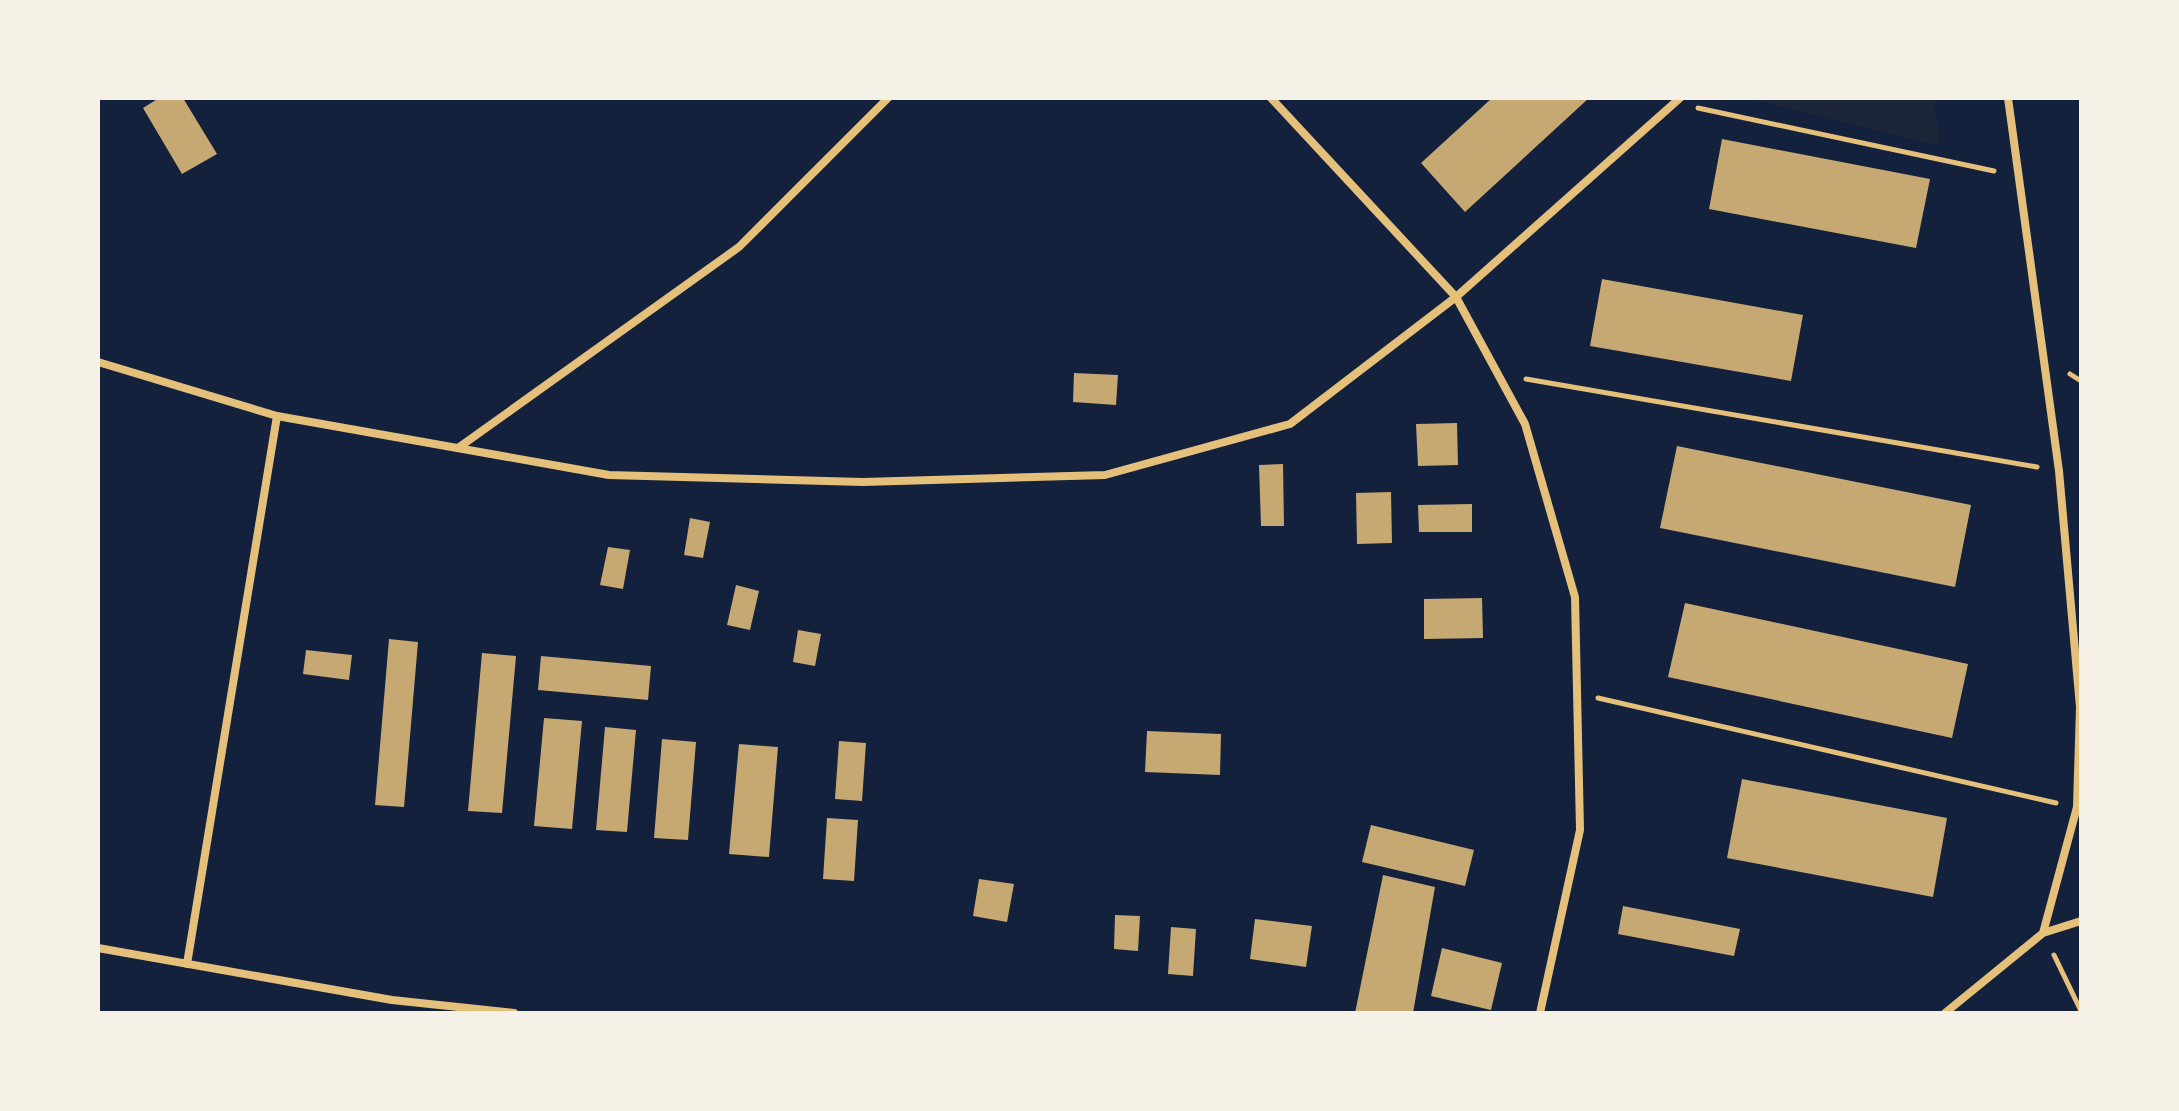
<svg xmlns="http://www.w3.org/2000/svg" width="2179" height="1111" font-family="Poppins,sans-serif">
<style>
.green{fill:#1d2539}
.building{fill:#c6a872}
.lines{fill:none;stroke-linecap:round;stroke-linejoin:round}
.path{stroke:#e5c07b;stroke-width:5}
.minor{stroke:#e5c07b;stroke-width:8}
</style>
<rect width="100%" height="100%" fill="#14213d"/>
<path class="green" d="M 1747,98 L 1934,98 L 1940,146 Z"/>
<path class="building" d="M 159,98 L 183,98 L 217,154 L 182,174 L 143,108 Z
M 1492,98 L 1589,98 L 1465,212 L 1421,163 Z
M 1722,139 L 1930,179 L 1916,248 L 1709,209 Z
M 1602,279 L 1803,315 L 1791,381 L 1590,346 Z
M 1074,373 L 1118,375 L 1116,405 L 1073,402 Z
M 1457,423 L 1458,465 L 1418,466 L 1416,424 Z
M 1677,446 L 1971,505 L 1955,587 L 1660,528 Z
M 1283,464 L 1284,526 L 1261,526 L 1259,465 Z
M 1391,492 L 1392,543 L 1357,544 L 1356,493 Z
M 1472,504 L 1472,532 L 1419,532 L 1418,505 Z
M 690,518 L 710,522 L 703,558 L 684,555 Z
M 608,547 L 630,550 L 623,589 L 600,585 Z
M 736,585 L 759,591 L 750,630 L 727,625 Z
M 1482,598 L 1483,638 L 1424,639 L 1424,599 Z
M 1685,603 L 1968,664 L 1952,738 L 1668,677 Z
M 798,630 L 821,634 L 815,666 L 793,662 Z
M 389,639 L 418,642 L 404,807 L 375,805 Z
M 306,650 L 352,655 L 349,680 L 303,674 Z
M 482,653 L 516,656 L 502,813 L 468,811 Z
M 541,656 L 651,666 L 648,700 L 538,690 Z
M 544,718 L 582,721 L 572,829 L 534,826 Z
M 605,727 L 636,730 L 627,832 L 596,830 Z
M 1147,731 L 1221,734 L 1220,775 L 1145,772 Z
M 662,739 L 696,742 L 688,840 L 654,838 Z
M 839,741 L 866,743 L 862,801 L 835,799 Z
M 739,744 L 778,747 L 769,857 L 729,854 Z
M 1742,779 L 1947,818 L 1933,897 L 1727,858 Z
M 827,818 L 858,820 L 854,881 L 823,879 Z
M 1371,825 L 1474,850 L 1465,886 L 1362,862 Z
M 1383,875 L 1435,887 L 1413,1013 L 1355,1013 Z
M 979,879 L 1014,884 L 1007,922 L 973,916 Z
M 1623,906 L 1740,929 L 1734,956 L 1618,934 Z
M 1115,915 L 1140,916 L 1138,951 L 1114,949 Z
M 1255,919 L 1312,926 L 1306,967 L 1250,959 Z
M 1171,927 L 1196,929 L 1193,976 L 1168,974 Z
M 1442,948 L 1502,963 L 1491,1010 L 1431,996 Z"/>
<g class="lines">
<path class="path" d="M 1698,108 L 1994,171
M 2070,374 L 2081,381
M 1526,379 L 2037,467
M 1598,698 L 2056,803
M 2054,955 L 2081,1011"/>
<path class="minor" d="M 1271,98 L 1456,297 L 1525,424 L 1575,597 L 1580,830 L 1540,1013
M 2008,98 L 2059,471 L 2080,707 L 2077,807 L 2043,933
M 98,362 L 277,416 L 609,475 L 863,482 L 1105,475 L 1290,424 L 1456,297 L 1680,98
M 458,448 L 739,247 L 888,98
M 98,948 L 392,1000 L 514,1013
M 187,964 L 277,416
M 1945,1013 L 2043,933 L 2081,921"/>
</g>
<rect width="2179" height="1111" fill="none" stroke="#f6f1e7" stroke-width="200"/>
</svg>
